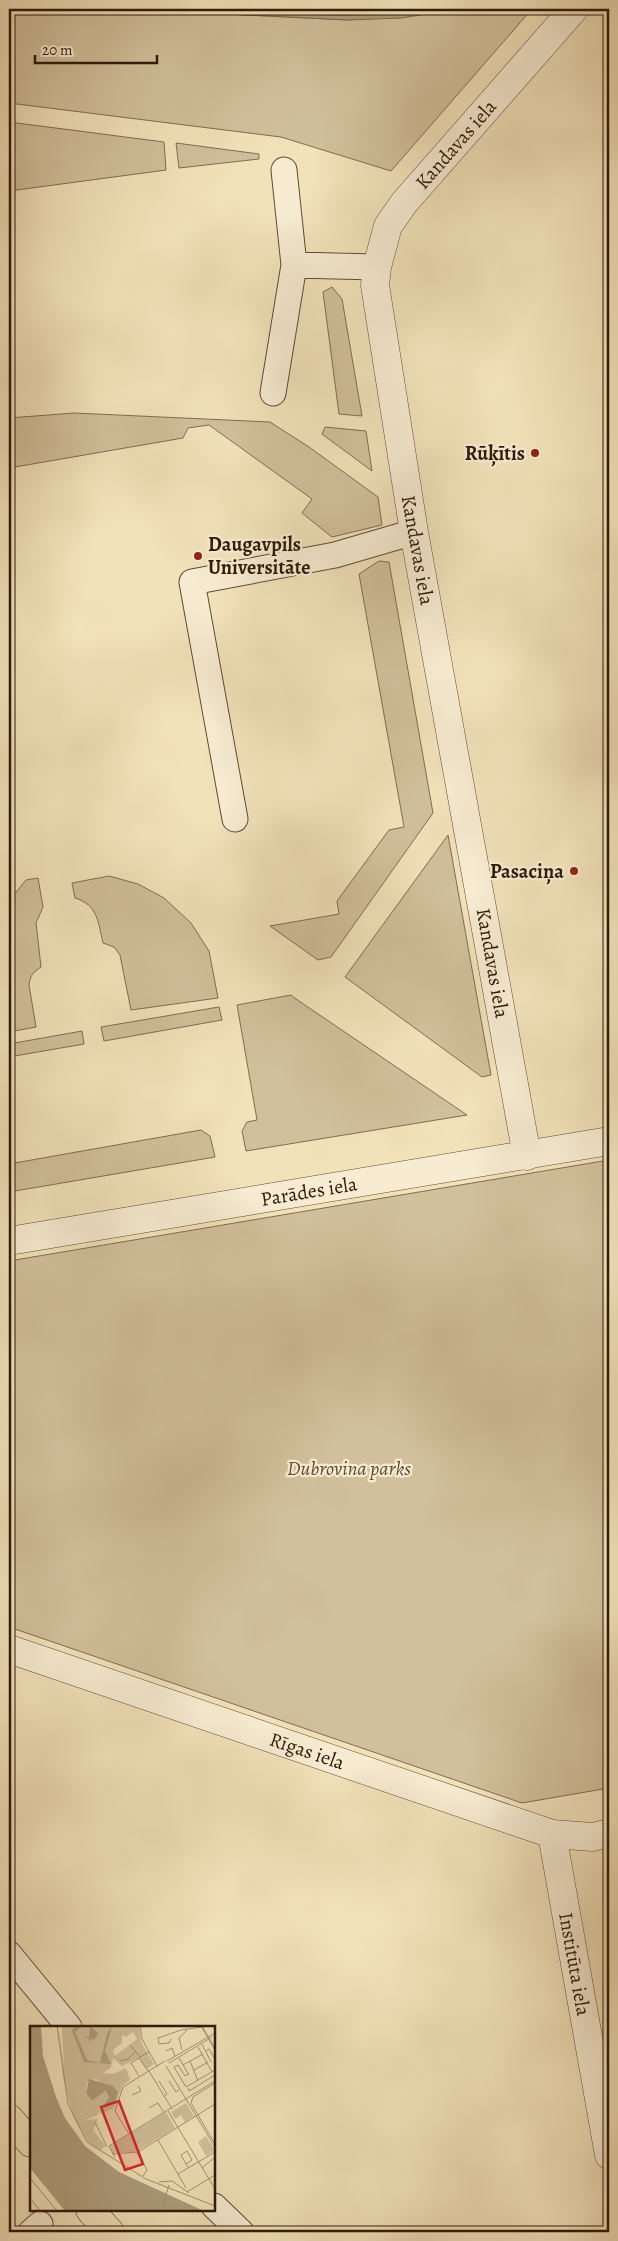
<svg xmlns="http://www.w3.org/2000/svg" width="618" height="2241" font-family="Alegreya,serif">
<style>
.green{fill:#d1c09c;stroke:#806c52}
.water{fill:#af9e7e;stroke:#7b694f}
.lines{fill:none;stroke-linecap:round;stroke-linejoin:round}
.shore{stroke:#6e5c44;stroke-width:1}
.lane-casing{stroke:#5f4b35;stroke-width:27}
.street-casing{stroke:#5f4b35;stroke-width:29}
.primary-casing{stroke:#2e1909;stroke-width:29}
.lane{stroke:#f7ecd2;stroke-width:25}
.street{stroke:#f7ecd2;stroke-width:28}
.primary{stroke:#f2e2ba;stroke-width:28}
.poi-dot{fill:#8f2418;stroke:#f7ecd2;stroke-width:2}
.labels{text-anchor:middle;stroke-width:4.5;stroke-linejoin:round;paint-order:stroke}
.street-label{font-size:20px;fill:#2e1909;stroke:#f7ecd2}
.poi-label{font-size:20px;font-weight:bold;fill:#2e1909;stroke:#f7ecd2;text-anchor:end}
.park-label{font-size:20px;font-style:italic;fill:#5f4b35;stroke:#f7ecd2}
.inset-road{fill:none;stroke:#a49273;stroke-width:1}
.view{fill:#d62828;fill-opacity:0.15;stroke:#d62828;stroke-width:2.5}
.inset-edge{fill:none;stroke:#2e1909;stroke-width:2.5}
</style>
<rect width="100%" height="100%" fill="#f2e2ba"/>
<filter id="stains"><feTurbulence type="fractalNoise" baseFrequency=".004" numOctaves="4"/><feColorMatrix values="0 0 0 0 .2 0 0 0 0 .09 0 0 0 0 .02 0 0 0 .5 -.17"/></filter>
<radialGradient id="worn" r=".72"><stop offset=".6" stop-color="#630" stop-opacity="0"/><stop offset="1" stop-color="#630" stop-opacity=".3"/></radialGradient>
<path class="green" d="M 9,9 L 189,9 L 206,13 L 348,20 L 455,9 L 532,9 L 391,171 L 281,137 L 9,103 Z
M 9,122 L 164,142 L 166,170 L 9,191 Z
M 176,143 L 259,154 L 259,159 L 179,168 Z
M 332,287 L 342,299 L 362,416 L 339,414 L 323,292 Z
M 74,413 L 270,422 L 309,447 L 378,497 L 382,525 L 332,537 L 302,513 L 312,499 L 209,425 L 188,428 L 183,438 L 9,468 L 9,418 Z
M 325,427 L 366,431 L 372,471 L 322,434 Z
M 379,561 L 389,562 L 433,813 L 331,957 L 318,960 L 270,926 L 339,914 L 337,901 L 389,830 L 404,827 L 359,574 Z
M 448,835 L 491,1075 L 482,1077 L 345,977 Z
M 109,876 L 138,884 L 164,898 L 191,923 L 209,951 L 218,998 L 131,1010 L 120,955 L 114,947 L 103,943 C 98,922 98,905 75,898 L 72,883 Z
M 38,878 L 43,907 L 36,923 L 41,967 C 33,972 30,976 29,985 L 36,1027 L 9,1032 L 9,901 L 26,880 Z
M 291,995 L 296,999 L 467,1115 L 246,1151 L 242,1131 L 247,1122 L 257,1120 L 237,1005 Z
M 219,1007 L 222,1020 L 104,1041 L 101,1027 Z
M 82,1031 L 84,1044 L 9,1057 L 9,1044 Z
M 201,1130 L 210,1136 L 215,1157 L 9,1192 L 9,1164 Z
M 609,1160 L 609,1788 L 522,1803 L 9,1627 L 9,1261 Z"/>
<path class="water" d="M 189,9 L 455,9 L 402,18 L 348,20 L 206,13 Z"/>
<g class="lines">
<path class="shore" d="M 212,9 C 285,13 359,20 431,9"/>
<g class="lane-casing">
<path id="lane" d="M 294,265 L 377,267
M 273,393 L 294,265 L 284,170
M 235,819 L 192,582 L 335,555 L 414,532
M 9,1954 L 69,2027
M 214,2206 L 241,2232
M 31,2232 L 40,2224"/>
</g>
<g class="street-casing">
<g id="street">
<path id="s1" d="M 527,1156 L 414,532 L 375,285 L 377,267 L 388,226 L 404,203 L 574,9"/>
<path id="s2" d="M 9,1241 L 609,1141"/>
<path id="s3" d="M 9,1649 L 552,1834 L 593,1837 L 609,1833"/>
<path id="s4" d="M 552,1834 L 609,2155"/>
</g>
</g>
<g class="primary-casing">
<path id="primary" d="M 9,2118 L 31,2143
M 90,2210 L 110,2232"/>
</g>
<use href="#lane" class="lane"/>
<use href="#street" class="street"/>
<use href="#primary" class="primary"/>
</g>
<g class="poi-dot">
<circle cx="535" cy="453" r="5"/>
<circle cx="198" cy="556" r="5"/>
<circle cx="574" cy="871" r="5"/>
</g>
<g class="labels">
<g class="street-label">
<text dy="7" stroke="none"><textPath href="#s1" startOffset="1051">Kandavas iela</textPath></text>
<text transform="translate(418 550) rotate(80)" y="7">Kandavas iela</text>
<text transform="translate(493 963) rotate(80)" y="7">Kandavas iela</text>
<text dy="7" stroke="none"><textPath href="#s2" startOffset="304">Parādes iela</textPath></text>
<text dy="7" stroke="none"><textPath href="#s3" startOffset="315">Rīgas iela</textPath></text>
<text dy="7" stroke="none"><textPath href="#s4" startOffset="132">Institūta iela</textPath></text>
</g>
<g class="poi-label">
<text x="525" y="460">Rūķītis</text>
<text x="208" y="551" text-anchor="start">Daugavpils<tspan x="208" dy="23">Universitāte</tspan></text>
<text x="564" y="878">Pasaciņa</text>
</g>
<g class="park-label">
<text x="349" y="1475">Dubrovina parks</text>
</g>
</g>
<g transform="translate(30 2026)">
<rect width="185" height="185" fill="#f2e2ba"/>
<path d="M 28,0 L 34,42 L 32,0 L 109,0 L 111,16 L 124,38 L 117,43 L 108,32 L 92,40 L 83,32 L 81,42 L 73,47 L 83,48 L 96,42 L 100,54 L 92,60 L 84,82 L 71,88 L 69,85 L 68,89 L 55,94 L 68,93 L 63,104 L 76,120 L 70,124 L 89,136 L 75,128 L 59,117 L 43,91 L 33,52 ZM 103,6 L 107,13 L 85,30 L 83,24 L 92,17 L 92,9 L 96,11 ZM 64,53 L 86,63 L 84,77 L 74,80 L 79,71 L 74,65 L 62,75 L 56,67 L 57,57 ZM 156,77 L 164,90 L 155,96 L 151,89 L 145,93 L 141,86 ZM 136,86 L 145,102 L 105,126 L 82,127 L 80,120 ZM 176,110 L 185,124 L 176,130 L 168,116 Z" fill="#d1c09c" fill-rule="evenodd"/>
<path d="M 0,0 L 11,0 L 13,30 L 26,71 L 35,92 L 55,120 L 89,146 L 174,185 L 35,185 L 0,142 ZM 46,0 L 52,0 L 45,6 L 57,34 L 70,37 L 77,8 L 69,7 L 64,14 L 61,12 L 61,16 L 54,9 L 59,12 L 60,0 L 68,7 L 77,8 L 82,0 L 75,25 L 81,38 L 54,36 L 42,4 ZM 59,53 L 83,60 L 88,66 L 85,76 L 74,79 L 79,71 L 75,65 L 62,75 L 56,67 Z" fill="#af9e7e"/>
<path class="inset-road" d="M 27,0 L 38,78 L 57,116 L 116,153 L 185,180M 110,0 L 112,13 L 127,40M 171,0 L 185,24M 172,0 L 185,22M 141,13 L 139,17 L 129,18 L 128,12 L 151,4 L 172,1M 172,18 L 181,36M 100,19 L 110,31 L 119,26M 168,21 L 182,46M 152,24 L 149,12 L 157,4M 136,25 L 142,22 L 145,30M 176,25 L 179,23 L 185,33M 149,32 L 159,49M 90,35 L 98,33 L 106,25M 137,35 L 185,7M 160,35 L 168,55M 139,37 L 182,11M 153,39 L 173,28M 136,40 L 185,121M 164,44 L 178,36M 119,45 L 142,83M 109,50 L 101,37 L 109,32 L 118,45M 129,55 L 137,68 L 134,71M 139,55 L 146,66 L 149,63M 185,57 L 163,71 L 161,77 L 185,118M 156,61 L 144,41 L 148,39 L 155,50 L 158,48M 156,61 L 185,44M 158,62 L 159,65 L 185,49M 102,69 L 111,65 L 108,60M 119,82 L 128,77 L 134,87M 138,85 L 185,163M 65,96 L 77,121M 99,108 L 85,85 L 93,61 L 135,35M 128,114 L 156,162M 107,127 L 117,144 L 113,150M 82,128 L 108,126 L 185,78M 85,131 L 79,120 L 185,55M 156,138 L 162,134 L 157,125 L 151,129 L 156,138 L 159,142M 172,142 L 185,131M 148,148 L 185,126M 0,152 L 27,185M 129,156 L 142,155 L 159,167M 157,166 L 185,149M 0,172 L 10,185M 131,185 L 139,159"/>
<path class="view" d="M 89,75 L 113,138 L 95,144 L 71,81 Z"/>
<rect width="185" height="185" class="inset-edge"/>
</g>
<rect width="618" height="2241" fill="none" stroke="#f2e2ba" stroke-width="30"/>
<rect x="10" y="10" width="598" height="2221" fill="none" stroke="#2e1909" stroke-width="2.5"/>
<rect x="15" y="15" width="588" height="2211" fill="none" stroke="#2e1909"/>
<path d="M35 55v8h122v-8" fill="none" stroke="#2e1909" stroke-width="2.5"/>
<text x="42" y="55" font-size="15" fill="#2e1909" stroke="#f7ecd2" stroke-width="4" paint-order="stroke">20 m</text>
<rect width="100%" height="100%" filter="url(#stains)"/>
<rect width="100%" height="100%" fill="url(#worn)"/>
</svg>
